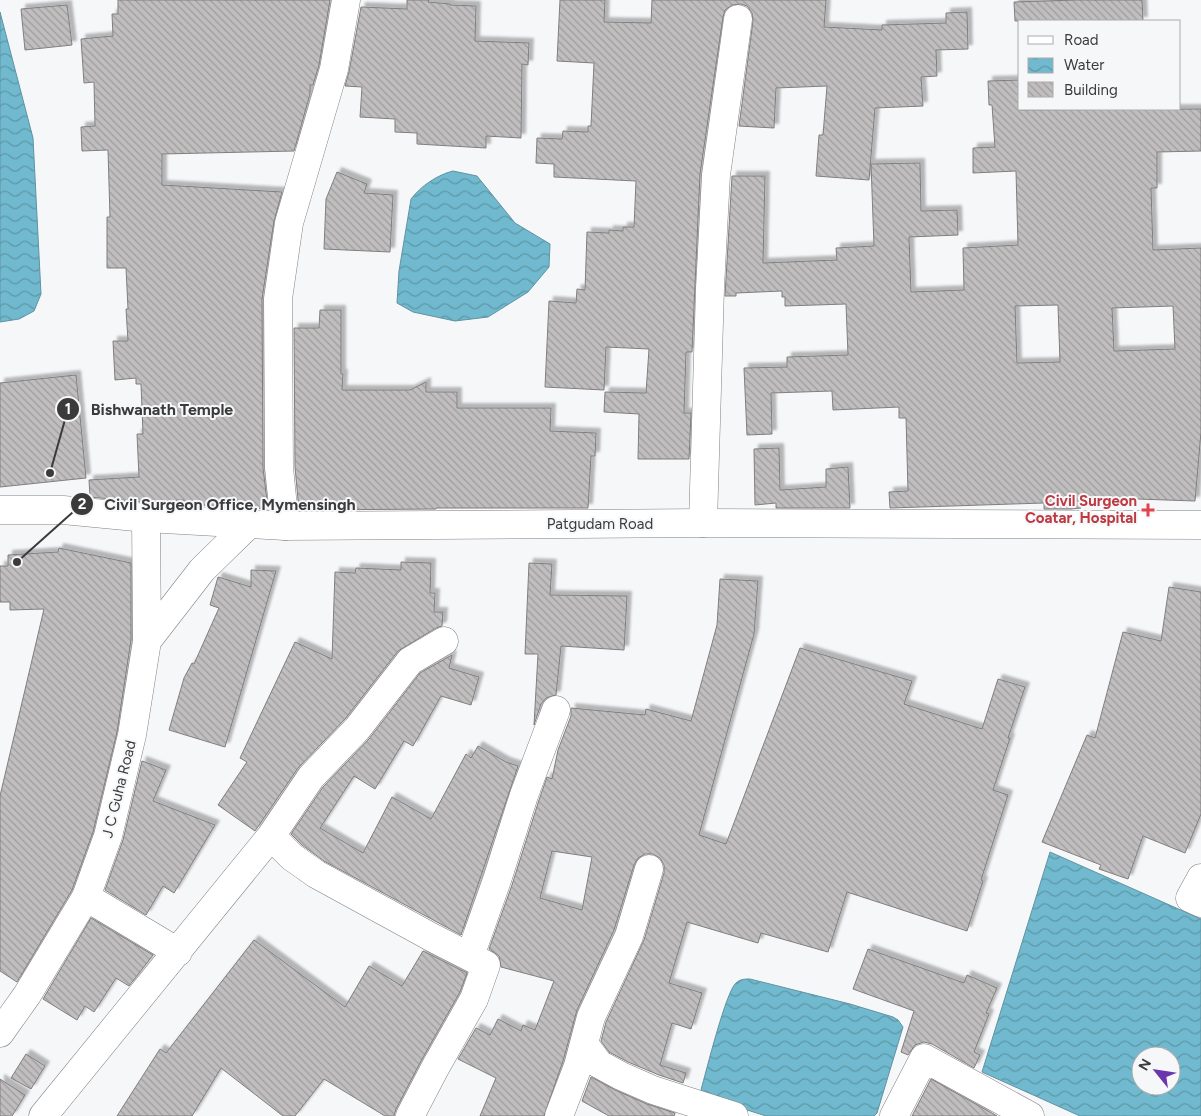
<svg xmlns="http://www.w3.org/2000/svg" width="1201" height="1116" viewBox="0 0 1201 1116" font-family="Figtree,sans-serif">
<style>
.water{fill:url(#water-waves);stroke:#6093a2;fill-rule:evenodd}
.building{fill:url(#building-back-hatch);stroke:#817e7f;fill-rule:evenodd;filter:url(#shadow)}
.lines{fill:none;stroke-linecap:round;stroke-linejoin:round}
.street-casing{stroke:#818183;stroke-width:29}
.secondary-casing{stroke:#818183;stroke-width:29}
.primary-casing{stroke:#818183;stroke-width:29}
.street{stroke:#fff;stroke-width:28}
.secondary{stroke:#fff;stroke-width:28}
.primary{stroke:#fff;stroke-width:28}
.health-dot{fill:#e0444e;stroke:#f6f7f9;stroke-width:2}
.labels{text-anchor:middle;stroke-width:4;stroke-linejoin:round;paint-order:stroke}
.health-label{font-size:15px;font-weight:bold;fill:#be3a42;stroke:#f6f7f9;text-anchor:end}
.street-label{font-size:15px;fill:#3b3b3c;stroke:#f6f7f9}
.leader{fill:none;stroke:#3b3b3c;stroke-width:2}
.callout-dot{fill:#3b3b3c;stroke:#f6f7f9;stroke-width:2}
.mark-label{font-size:15px;text-anchor:middle;font-weight:bold;fill:#fff}
.callout-label{font-size:16px;text-anchor:middle;font-weight:bold;fill:#3b3b3c;stroke:#f6f7f9;stroke-width:4;stroke-linejoin:round;paint-order:stroke}
</style>
<defs>
<pattern id="water-waves" width="16" height="10" patternUnits="userSpaceOnUse" patternTransform="scale(1.25)"><rect width="16" height="10" fill="#70b9ce"/><path d="M0 5q4-4 8 0t8 0" fill="none" stroke="#5d98a8"/></pattern>
<pattern id="building-back-hatch" width="6" height="6" patternUnits="userSpaceOnUse" patternTransform="scale(1.25)"><rect width="6" height="6" fill="#c1bebf"/><path d="M-1 5l2 2M0 0l6 6M5-1l2 2" fill="none" stroke="#9e9c9c"/></pattern>
<filter id="shadow"><feDropShadow dx="4.5" dy="-4.5" stdDeviation="1" flood-color="#0004"/></filter>
</defs>
<rect width="100%" height="100%" fill="#f6f7f9"/>
<path class="water" d="M 0,12 L 33,138 L 41,294 L 34,311 L 19,319 L 0,322 Z
M 453,171 L 477,176 L 515,223 L 550,244 L 549,267 L 528,292 L 488,317 L 455,321 L 413,312 L 397,303 L 399,271 L 411,199 C 421,186 437,175 453,171 Z
M 1050,852 L 1201,919 L 1201,1116 L 1080,1116 L 982,1072 ZM 1141,1056 L 1171,1056 L 1171,1086 L 1141,1086 Z
M 750,979 L 850,1004 L 893,1017 L 898,1020 L 903,1027 L 877,1113 L 874,1116 L 766,1116 L 716,1100 L 709,1097 L 701,1090 C 706,1072 726,991 736,983 C 740,979 745,979 750,979 Z"/>
<path class="building" d="M 118,0 L 330,0 L 319,65 L 313,85 L 310,85 L 310,94 L 294,151 L 162,154 L 162,185 L 282,192 L 274,221 L 262,299 L 263,468 L 268,509 L 183,504 L 184,500 L 142,502 L 90,497 L 89,480 L 139,477 L 137,434 L 143,434 L 141,384 L 136,384 L 136,378 L 115,380 L 113,341 L 128,341 L 126,309 L 128,309 L 126,268 L 107,268 L 107,217 L 110,217 L 108,150 L 82,151 L 81,127 L 95,126 L 94,82 L 84,83 L 81,39 L 113,36 L 112,14 L 118,14 Z
M 407,0 L 429,0 L 428,2 L 450,4 L 450,5 L 476,6 L 475,41 L 529,43 L 528,65 L 522,64 L 521,138 L 486,136 L 486,148 L 417,144 L 417,133 L 395,132 L 395,119 L 360,117 L 362,87 L 345,86 L 349,72 L 361,7 L 407,9 Z
M 560,0 L 605,0 L 604,22 L 651,23 L 652,0 L 826,0 L 824,27 L 882,30 L 882,25 L 946,23 L 946,13 L 967,12 L 968,49 L 936,50 L 937,76 L 921,77 L 923,106 L 875,108 L 869,180 L 816,176 L 819,135 L 823,135 L 827,86 L 776,88 L 774,128 L 739,126 L 753,21 L 752,13 L 747,6 L 741,4 L 732,5 L 725,10 L 723,17 L 700,174 L 692,352 L 686,352 L 684,413 L 691,413 L 689,459 L 638,459 L 639,414 L 604,412 L 605,392 L 646,393 L 649,349 L 606,347 L 604,390 L 545,387 L 549,301 L 576,303 L 577,289 L 585,290 L 587,232 L 609,233 L 609,230 L 623,231 L 623,227 L 634,227 L 636,181 L 554,177 L 554,164 L 536,163 L 537,138 L 562,139 L 563,131 L 588,132 L 588,126 L 591,126 L 594,63 L 557,61 Z
M 1076,0 L 1142,0 L 1143,21 L 1015,21 L 1014,2 Z
M 67,5 L 72,45 L 25,50 L 21,9 Z
M 1020,80 L 1020,110 L 1201,109 L 1201,151 L 1157,152 L 1157,188 L 1151,188 L 1153,250 L 1201,248 L 1201,432 L 1195,501 L 1080,497 L 1081,508 L 1071,509 L 1044,509 L 1044,503 L 890,508 L 889,492 L 908,491 L 906,418 L 899,418 L 899,407 L 833,410 L 832,391 L 771,393 L 772,434 L 747,435 L 744,368 L 787,367 L 787,357 L 848,355 L 846,304 L 785,306 L 785,297 L 782,297 L 782,291 L 736,293 L 736,296 L 725,296 L 732,176 L 765,176 L 763,263 L 837,260 L 836,248 L 874,246 L 871,164 L 920,163 L 921,211 L 957,210 L 958,235 L 909,237 L 911,292 L 964,290 L 963,248 L 1018,245 L 1016,171 L 973,173 L 973,148 L 995,147 L 992,105 L 989,105 L 988,81 ZM 1058,305 L 1060,362 L 1017,363 L 1015,306 ZM 1173,306 L 1175,349 L 1114,351 L 1112,308 Z
M 337,172 L 367,184 L 364,193 L 393,195 L 390,252 L 324,249 L 326,199 Z
M 320,310 L 341,310 L 341,374 L 343,374 L 342,390 L 410,390 L 426,382 L 426,392 L 457,392 L 457,408 L 551,408 L 550,431 L 596,433 L 595,456 L 591,456 L 588,508 L 436,508 L 436,509 L 299,510 L 295,467 L 294,328 L 319,328 Z
M 76,375 L 86,478 L 0,487 L 0,383 Z
M 779,448 L 780,490 L 826,487 L 826,469 L 848,467 L 850,508 L 776,508 L 776,503 L 755,505 L 754,449 Z
M 59,548 L 131,563 L 131,640 L 117,732 L 93,832 L 72,890 L 17,982 L 0,971 L 0,796 L 44,609 L 10,610 L 10,602 L 0,602 L 0,566 L 8,566 L 8,555 L 58,552 Z
M 401,562 L 431,563 L 430,593 L 435,593 L 434,612 L 443,612 L 442,626 L 436,628 L 398,651 L 345,719 L 298,768 L 255,831 L 218,805 L 247,762 L 240,758 L 295,642 L 332,659 L 335,572 L 355,573 L 356,568 L 401,570 Z
M 529,563 L 552,564 L 550,595 L 627,596 L 624,650 L 561,646 L 556,695 L 546,698 L 541,704 L 534,725 L 538,654 L 525,654 Z
M 251,570 L 276,571 L 225,747 L 169,730 L 184,678 L 192,663 L 194,664 L 219,608 L 210,605 L 218,577 L 251,587 Z
M 720,579 L 758,581 L 754,634 L 699,835 L 726,844 L 800,648 L 912,681 L 904,704 L 982,729 L 998,679 L 1025,687 L 1008,738 L 1010,738 L 993,790 L 1008,795 L 981,880 L 983,881 L 967,931 L 847,892 L 828,952 L 761,933 L 758,943 L 687,922 L 669,983 L 702,993 L 691,1029 L 672,1023 L 660,1065 L 686,1073 L 683,1083 L 659,1075 L 628,1062 L 609,1052 L 601,1041 L 606,1022 L 644,940 L 664,873 L 664,865 L 660,858 L 653,854 L 645,854 L 638,858 L 634,865 L 614,930 L 577,1010 L 563,1061 L 544,1116 L 480,1116 L 496,1078 L 458,1059 L 476,1028 L 490,1035 L 498,1019 L 521,1031 L 523,1025 L 535,1030 L 554,981 L 501,967 L 499,956 L 489,949 L 512,885 L 539,800 L 547,777 L 552,779 L 558,750 L 571,716 L 571,708 L 645,715 L 646,709 L 691,721 L 717,625 ZM 552,851 L 592,857 L 582,910 L 540,898 Z
M 1169,587 L 1201,592 L 1201,814 L 1185,853 L 1143,836 L 1128,879 L 1099,869 L 1101,865 L 1042,842 L 1087,735 L 1095,738 L 1123,632 L 1161,641 Z
M 452,655 L 449,668 L 479,677 L 471,705 L 441,696 L 413,746 L 404,741 L 375,789 L 354,776 L 320,828 L 363,853 L 392,797 L 431,819 L 466,754 L 471,758 L 478,746 L 506,762 L 518,766 L 461,935 L 324,861 L 302,845 L 291,834 L 323,787 L 369,739 L 420,673 Z
M 142,761 L 166,770 L 153,801 L 215,825 L 174,893 L 163,886 L 146,915 L 105,890 L 123,840 Z
M 91,918 L 153,955 L 129,986 L 116,978 L 94,1012 L 85,1006 L 77,1020 L 43,999 Z
M 254,940 L 345,1007 L 369,966 L 402,986 L 423,951 L 467,973 L 460,992 L 421,1061 L 396,1109 L 394,1116 L 385,1116 L 324,1079 L 295,1116 L 283,1116 L 221,1068 L 192,1116 L 117,1116 L 160,1049 L 166,1053 Z
M 868,949 L 964,983 L 967,975 L 997,988 L 986,1013 L 989,1014 L 974,1052 L 980,1055 L 974,1068 L 932,1044 L 924,1042 L 915,1045 L 908,1055 L 901,1052 L 914,1011 L 853,989 Z
M 26,1054 L 45,1066 L 31,1089 L 11,1078 Z
M 591,1077 L 615,1090 L 647,1104 L 675,1113 L 674,1116 L 609,1116 L 582,1101 Z
M 0,1079 L 25,1095 L 12,1116 L 0,1116 Z
M 931,1079 L 997,1116 L 912,1116 Z"/>
<g class="lines">
<g class="street-casing">
<path id="street" d="M 703,523 L 710,288 L 716,175 L 738,19
M 285,526 L 279,468 L 278,299 L 289,223 L 334,69 L 346,0
M 1201,878 L 1190,898 L 1201,903
M 86,897 L 178,952
M 470,956 L 497,880 L 524,795 L 556,710
M 584,1044 L 599,1064 L 621,1076 L 653,1090 L 734,1116
M 43,1116 L 271,836
M 410,1116 L 435,1068 L 474,999 L 486,965 L 433,938 L 316,874 L 292,857 L 271,836 L 311,777 L 357,729 L 410,661 L 444,641
M 559,1116 L 578,1066 L 591,1017 L 629,936 L 649,869
M 894,1116 L 924,1058 L 1030,1116"/>
</g>
<g class="secondary-casing">
<path id="secondary" d="M 147,641 L 202,570 L 250,523
M 0,1033 L 27,995 L 86,897 L 108,836 L 132,735 L 147,641 L 146,518"/>
</g>
<g class="primary-casing">
<path id="primary" d="M 0,510 L 63,510 L 146,518 L 285,526 L 703,523 L 1201,525"/>
</g>
<use href="#street" class="street"/>
<use href="#secondary" class="secondary"/>
<use href="#primary" class="primary"/>
</g>
<path class="health-dot" d="M1145.5 502.5h5v5h5v5h-5v5h-5v-5h-5v-5h5z"/>
<g class="labels">
<g class="health-label">
<text x="1137" y="506">Civil Surgeon<tspan x="1137" dy="17">Coatar, Hospital</tspan></text>
</g>
<g class="street-label">
<text x="600" y="529">Patgudam Road</text>
<text transform="translate(119 789) rotate(-76)" y="5">J C Guha Road</text>
</g>
</g>
<path class="leader" d="M50 473L68 409M17 562L82 504"/>
<g class="callout-dot">
<circle cx="50" cy="473" r="5"/>
<circle cx="17" cy="562" r="5"/>
<circle cx="68" cy="409" r="12"/>
<circle cx="82" cy="504" r="12"/>
</g>
<g class="mark-label">
<text x="68" y="414">1</text>
<text x="82" y="509">2</text>
</g>
<g class="callout-label">
<text x="162" y="415">Bishwanath Temple</text>
<text x="230" y="510">Civil Surgeon Office, Mymensingh</text>
</g>
<rect x="1018" y="20" width="162" height="90" fill="#f6f7f9" stroke="#abacad"/>
<rect x="1028" y="36" width="25" height="8" fill="#ffffff" stroke="#abacad"/>
<text x="1064" y="45" font-size="15" fill="#3b3b3c">Road</text>
<rect x="1028" y="58" width="25" height="15" fill="url(#water-waves)" stroke="#abacad"/>
<text x="1064" y="70" font-size="15" fill="#3b3b3c">Water</text>
<rect x="1028" y="82" width="25" height="15" fill="url(#building-back-hatch)" stroke="#abacad"/>
<text x="1064" y="95" font-size="15" fill="#3b3b3c">Building</text>
<g transform="translate(1156 1071) rotate(300)"><circle r="24" fill="#f6f7f9" stroke="#abacad"/>
<path d="M0-4L9 19L0 12L-9 19Z" fill="#6c36ad"/>
<text y="-8" font-size="14" font-weight="bold" text-anchor="middle" fill="#3b3b3c">N</text>
</g>
</svg>
